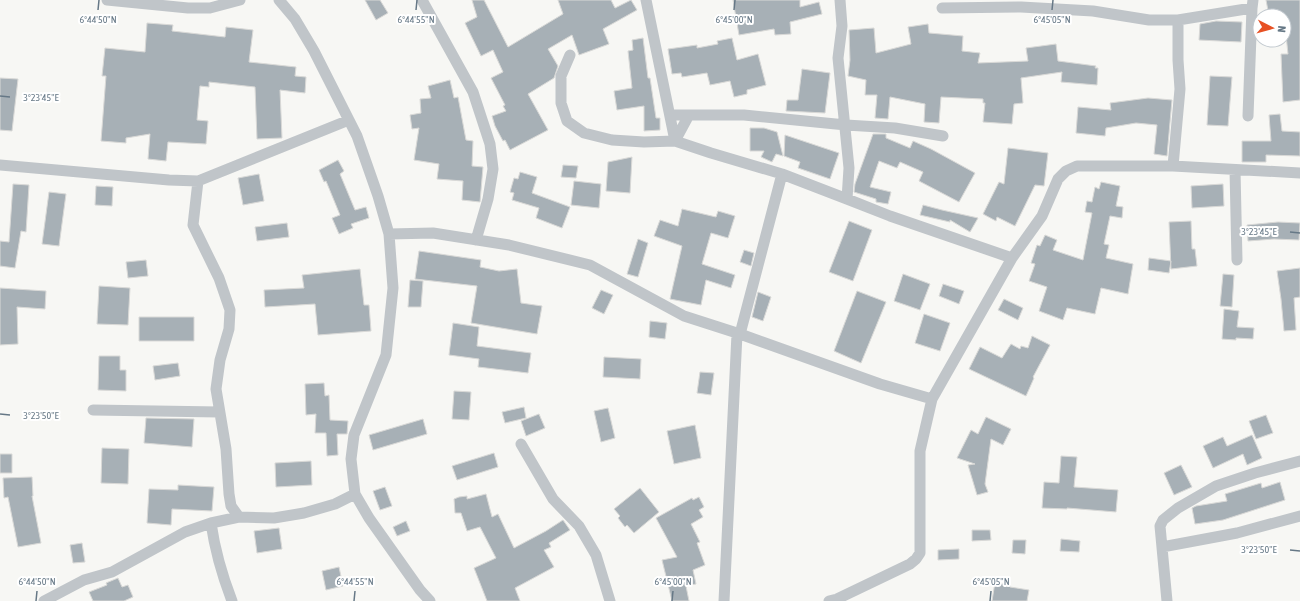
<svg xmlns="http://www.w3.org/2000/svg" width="1300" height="601" viewBox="0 0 1300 601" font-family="'Asap Condensed',sans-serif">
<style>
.building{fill:#a7b0b6;stroke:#d9d9d7}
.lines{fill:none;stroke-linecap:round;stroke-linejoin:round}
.street{stroke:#c0c5c9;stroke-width:11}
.ticks{fill:none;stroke:#667886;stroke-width:1.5}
.ticks-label{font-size:10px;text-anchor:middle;fill:#667886;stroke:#fff;stroke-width:4;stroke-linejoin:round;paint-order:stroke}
</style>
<rect width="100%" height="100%" fill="#f7f7f4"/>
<path class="building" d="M 365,0 L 380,0 L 388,13 L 376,20 Z
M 472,0 L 484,0 L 508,47 L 563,14 L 558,0 L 611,0 L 615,8 L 631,0 L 637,10 L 603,29 L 609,44 L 579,55 L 572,35 L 548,49 L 558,66 L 554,78 L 528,94 L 548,130 L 510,150 L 505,140 L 503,141 L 495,126 L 492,116 L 506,111 L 503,106 L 505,105 L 491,78 L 503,72 L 493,50 L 481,56 L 465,23 L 477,17 Z
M 733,0 L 800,0 L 800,7 L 819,2 L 822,14 L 790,22 L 791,34 L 775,35 L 774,29 L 739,35 Z
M 1266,0 L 1300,0 L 1300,100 L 1283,102 L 1281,54 L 1288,54 L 1284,16 L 1269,16 Z
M 1216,21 L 1242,22 L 1241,42 L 1199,40 L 1200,24 Z
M 147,23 L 173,25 L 172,31 L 225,37 L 226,27 L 253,30 L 249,62 L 296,67 L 295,76 L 306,77 L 305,93 L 280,90 L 282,138 L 257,139 L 255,87 L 209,82 L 209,87 L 200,86 L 197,120 L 208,121 L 206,144 L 168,142 L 166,161 L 148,159 L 150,134 L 126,138 L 126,143 L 101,141 L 106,76 L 102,76 L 105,48 L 145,52 Z
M 928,24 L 929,33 L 963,36 L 962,51 L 980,53 L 978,63 L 1028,61 L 1026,48 L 1056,44 L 1058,61 L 1096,66 L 1095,68 L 1098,68 L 1097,85 L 1061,82 L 1062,72 L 1021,78 L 1023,103 L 1014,104 L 1012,124 L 983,122 L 985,103 L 983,103 L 983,99 L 941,97 L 939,123 L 924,122 L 925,104 L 890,97 L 888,119 L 875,118 L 877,95 L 865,95 L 866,80 L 848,76 L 850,60 L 849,30 L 874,28 L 876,53 L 911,44 L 908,27 Z
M 643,38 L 648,78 L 650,78 L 656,118 L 660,118 L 660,130 L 644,131 L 644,106 L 617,110 L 614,91 L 632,88 L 628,51 L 633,50 L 632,40 Z
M 732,38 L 737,60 L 758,54 L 766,85 L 747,90 L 747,94 L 734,97 L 730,81 L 710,85 L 707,73 L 682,77 L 681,73 L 672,74 L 668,49 L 697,45 L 697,48 L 718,44 L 717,41 Z
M 802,69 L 830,73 L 825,113 L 786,111 L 787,100 L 798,100 Z
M 1210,76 L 1232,77 L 1228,126 L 1207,125 Z
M 0,78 L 18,79 L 12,131 L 0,130 Z
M 450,80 L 454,98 L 458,97 L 466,140 L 473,141 L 472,166 L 483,167 L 480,202 L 462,200 L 463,181 L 437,179 L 439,164 L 414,160 L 419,128 L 412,129 L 410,115 L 421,113 L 420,99 L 431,98 L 428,86 Z
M 1148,98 L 1172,100 L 1167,156 L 1154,154 L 1157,125 L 1136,123 L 1106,128 L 1105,136 L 1076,133 L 1078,107 L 1111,110 L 1110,103 Z
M 1280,114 L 1282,131 L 1300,132 L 1300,156 L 1266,155 L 1266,162 L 1242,162 L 1242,141 L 1271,141 L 1269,115 Z
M 750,128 L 764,128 L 777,132 L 783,156 L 776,154 L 772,162 L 761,157 L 764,151 L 750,151 Z
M 873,134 L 886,134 L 886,138 L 910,148 L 913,141 L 931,149 L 975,173 L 959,202 L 919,181 L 923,172 L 900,162 L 897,168 L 879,161 L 870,187 L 891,192 L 888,204 L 876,202 L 876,199 L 854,192 L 855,184 Z
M 785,135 L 839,153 L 830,179 L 798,168 L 800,162 L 784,156 Z
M 1008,148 L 1048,153 L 1044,186 L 1035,185 L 1015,226 L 997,217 L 996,221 L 983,214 L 999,182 L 1004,184 Z
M 632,157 L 630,193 L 606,191 L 608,162 Z
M 338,160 L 344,171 L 340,174 L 355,210 L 366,207 L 369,218 L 351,224 L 353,228 L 339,234 L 332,218 L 340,215 L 326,181 L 324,182 L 319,170 Z
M 563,165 L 578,166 L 576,178 L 561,177 Z
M 520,172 L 537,177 L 532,193 L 570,207 L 562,228 L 536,218 L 539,208 L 512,200 L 514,193 L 510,192 L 514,178 L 518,179 Z
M 259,174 L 264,201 L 243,205 L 238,178 Z
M 574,181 L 601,184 L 599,208 L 571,205 Z
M 1101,182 L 1120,186 L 1116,206 L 1123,207 L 1122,218 L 1110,216 L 1104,244 L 1109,245 L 1106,258 L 1133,264 L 1128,294 L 1101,288 L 1095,314 L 1067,308 L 1063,320 L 1039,311 L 1047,287 L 1029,281 L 1035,264 L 1031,263 L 1037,245 L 1040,246 L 1045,235 L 1057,240 L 1053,250 L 1083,260 L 1092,213 L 1085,212 L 1087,201 L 1092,202 L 1095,187 L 1099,189 Z
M 13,184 L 29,185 L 26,232 L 21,231 L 15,268 L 0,266 L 0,241 L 9,242 Z
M 1223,184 L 1224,206 L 1192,208 L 1191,186 Z
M 96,186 L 113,187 L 112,206 L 95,205 Z
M 49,192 L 66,194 L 59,246 L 42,244 Z
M 923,205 L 942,210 L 978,218 L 970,232 L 950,220 L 950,222 L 920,215 Z
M 682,209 L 716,217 L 718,211 L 735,216 L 728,238 L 711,233 L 702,264 L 735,275 L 731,288 L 706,280 L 701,305 L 670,299 L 682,246 L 654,236 L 660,220 L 678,226 Z
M 849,221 L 872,230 L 853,281 L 829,272 Z
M 1191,221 L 1192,249 L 1195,249 L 1197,266 L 1171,269 L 1169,222 Z
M 1278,222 L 1300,223 L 1299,240 L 1274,239 L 1248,241 L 1247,225 Z
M 287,223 L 289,237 L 257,241 L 255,227 Z
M 638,239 L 648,243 L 638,277 L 627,274 Z
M 744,250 L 754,253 L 751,266 L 740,262 Z
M 419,251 L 481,260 L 480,267 L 499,271 L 517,269 L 521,303 L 542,306 L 537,334 L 471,323 L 477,286 L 415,279 Z
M 1149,258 L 1171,261 L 1169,273 L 1148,270 Z
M 146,260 L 148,276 L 128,278 L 126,262 Z
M 1300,268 L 1300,297 L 1294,298 L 1296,330 L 1284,331 L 1281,299 L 1277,271 Z
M 360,269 L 364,305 L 369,305 L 371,331 L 318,335 L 315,304 L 265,307 L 264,290 L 304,288 L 302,275 Z
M 903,274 L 930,284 L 920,310 L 894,301 Z
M 1223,274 L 1234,275 L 1232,307 L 1220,306 Z
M 410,280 L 423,281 L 421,307 L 408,307 Z
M 943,284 L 964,291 L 959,304 L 939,296 Z
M 99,286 L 130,288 L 128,325 L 97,324 Z
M 0,288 L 46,291 L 45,309 L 17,307 L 18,344 L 0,345 Z
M 601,290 L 613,295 L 604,314 L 592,308 Z
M 857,291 L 886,302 L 861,363 L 834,351 Z
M 758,292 L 771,297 L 763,321 L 752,317 Z
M 1004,299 L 1023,308 L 1018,320 L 998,310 Z
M 1224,309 L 1239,311 L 1237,327 L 1254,328 L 1253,339 L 1236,338 L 1236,340 L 1222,339 Z
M 924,314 L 950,323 L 940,351 L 915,343 Z
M 139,317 L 194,317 L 194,341 L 139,341 Z
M 650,321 L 667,323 L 665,339 L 649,337 Z
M 453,323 L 479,327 L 477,346 L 531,353 L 528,373 L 478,367 L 479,359 L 449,355 Z
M 1032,336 L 1050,345 L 1033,377 L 1034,378 L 1026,396 L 969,369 L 980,347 L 1002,358 L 1011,344 L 1020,349 L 1021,346 L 1028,348 Z
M 99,356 L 120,356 L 120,370 L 126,370 L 126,391 L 98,390 Z
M 604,357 L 641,359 L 640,379 L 603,377 Z
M 178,363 L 180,376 L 155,380 L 153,366 Z
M 700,372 L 714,373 L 711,395 L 697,393 Z
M 324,383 L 325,396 L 329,395 L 330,420 L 348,421 L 347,434 L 337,434 L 338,455 L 327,456 L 326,433 L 315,433 L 316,414 L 306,415 L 305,384 Z
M 454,391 L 471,392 L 469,420 L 452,419 Z
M 524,407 L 526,418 L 505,423 L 502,412 Z
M 608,408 L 615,438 L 601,442 L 594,411 Z
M 539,414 L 545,428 L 526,436 L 521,421 Z
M 1266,415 L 1273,433 L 1256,439 L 1249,421 Z
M 986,417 L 1011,429 L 1003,445 L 991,439 L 985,484 L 988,492 L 977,495 L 968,465 L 975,464 L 957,458 L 971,430 L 978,434 Z
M 146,418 L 194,419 L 192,447 L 144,443 Z
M 423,419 L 427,434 L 373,450 L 369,435 Z
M 695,425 L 701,458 L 674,464 L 667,431 Z
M 1252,435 L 1262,458 L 1247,465 L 1243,454 L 1213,468 L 1203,446 L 1223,437 L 1227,446 Z
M 102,448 L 129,449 L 128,484 L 101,483 Z
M 494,453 L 498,467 L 457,480 L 452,466 Z
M 0,454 L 12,454 L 12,473 L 0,473 Z
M 1061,456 L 1077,457 L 1074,487 L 1118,490 L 1116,512 L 1067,508 L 1067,509 L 1042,508 L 1044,482 L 1059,483 Z
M 311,461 L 312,485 L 276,487 L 275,463 Z
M 1181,465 L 1192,487 L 1174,495 L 1164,473 Z
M 32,477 L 33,496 L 32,496 L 41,543 L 18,547 L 8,497 L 4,498 L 3,478 Z
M 1280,482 L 1285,500 L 1223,520 L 1195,524 L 1192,508 L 1196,506 L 1227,501 L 1225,494 L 1261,483 L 1262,488 Z
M 178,485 L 214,487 L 212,511 L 172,509 L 171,525 L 147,523 L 149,489 L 178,490 Z
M 385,487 L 392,506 L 380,510 L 373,491 Z
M 640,488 L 659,512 L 634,533 L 627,525 L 625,527 L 618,518 L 620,516 L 614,509 Z
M 486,494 L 492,517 L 498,514 L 514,548 L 546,531 L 563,520 L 570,530 L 549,543 L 551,547 L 544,550 L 554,567 L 515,588 L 520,601 L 487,601 L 474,568 L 496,558 L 480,527 L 467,531 L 461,513 L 455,513 L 454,499 L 459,497 L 467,496 L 467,499 Z
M 699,497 L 704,507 L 699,510 L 703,517 L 691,524 L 700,542 L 697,543 L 705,565 L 693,570 L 696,584 L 686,586 L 689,601 L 672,601 L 662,560 L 677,557 L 656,518 L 692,498 L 693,500 Z
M 406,521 L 410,531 L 397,536 L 393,527 Z
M 279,528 L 282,549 L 257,553 L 254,531 Z
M 972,530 L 990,530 L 991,540 L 972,541 Z
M 1061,539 L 1080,541 L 1079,552 L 1060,551 Z
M 1013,540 L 1026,540 L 1025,554 L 1012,553 Z
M 82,543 L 85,562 L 73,563 L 70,545 Z
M 959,549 L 959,559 L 938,560 L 938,550 Z
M 339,567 L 343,586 L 326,590 L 322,571 Z
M 118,578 L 122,587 L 128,585 L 133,597 L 124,601 L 93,601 L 89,592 L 107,585 L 106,583 Z
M 995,582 L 1010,585 L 1010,587 L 1029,590 L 1027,601 L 992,601 Z"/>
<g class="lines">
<path class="street" d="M 107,0 L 188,8 L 210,8 L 240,0
M 279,0 L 295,19 L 314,51 L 357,136 L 378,196 L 389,234 L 393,288 L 386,355 L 354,435 L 351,459 L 355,494 L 369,518 L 420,590 L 430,601
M 422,0 L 473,92 L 490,144 L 493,169 L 488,199 L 476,240
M 646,0 L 675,141
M 840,0 L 842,26 L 838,58 L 849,168 L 847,199
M 942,8 L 1021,7 L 1093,11 L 1149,20 L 1178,20 L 1178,60 L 1180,89 L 1173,166
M 1178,20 L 1252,8 L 1253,0
M 570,55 L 561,76 L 561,103 L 567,121 L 584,133 L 612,140 L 644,142 L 675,141 L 711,153 L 782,174 L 847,199 L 890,216 L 1012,258
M 670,115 L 744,115 L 846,125 L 895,128 L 943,136
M 1248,116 L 1252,8
M 675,141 L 689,115
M 0,165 L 169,180 L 198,181 L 193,225 L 219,278 L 230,310 L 229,329 L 220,360 L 216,389 L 226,449 L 229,494 L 231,506 L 239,517
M 1235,170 L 1237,260
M 198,181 L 349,120
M 389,234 L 433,233 L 509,245 L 590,265 L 684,316 L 740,334 L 880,384 L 932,399
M 740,334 L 782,174
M 93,410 L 219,412
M 521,444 L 553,499 L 579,526 L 596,555 L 610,601
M 211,523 C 215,551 222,575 232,601
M 1162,547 L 1237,533 L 1300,516
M 44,601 L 84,580 L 112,572 L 185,532 L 211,523 L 239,517 L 274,518 L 304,513 L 335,504 L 355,494
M 724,601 L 737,334
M 829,601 L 837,599 L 910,564 L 916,559 L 920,553 L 920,451 L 932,399 L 1012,258 L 1042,216 L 1058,179 L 1066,171 L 1077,166 L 1173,166 L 1300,173
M 1167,601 L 1160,526 L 1163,520 L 1178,508 L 1216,486 L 1255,473 L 1300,461"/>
</g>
<path class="ticks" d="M 98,10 L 99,0M 416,10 L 417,0M 734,10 L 735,0M 1052,10 L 1053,0M 0,96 L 10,97M 1290,232 L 1300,233M 0,414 L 10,415M 1290,550 L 1300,551M 36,601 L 37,591M 354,601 L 355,591M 672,601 L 673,591M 990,601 L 991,591"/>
<g class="ticks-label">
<text x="98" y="23">6°44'50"N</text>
<text x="416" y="23">6°44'55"N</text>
<text x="734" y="23">6°45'00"N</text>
<text x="1052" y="23">6°45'05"N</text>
<text x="41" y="101">3°23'45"E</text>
<text x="1259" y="235">3°23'45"E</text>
<text x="41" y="419">3°23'50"E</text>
<text x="1259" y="553">3°23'50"E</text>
<text x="37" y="585">6°44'50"N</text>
<text x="355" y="585">6°44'55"N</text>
<text x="673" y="585">6°45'00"N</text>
<text x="991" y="585">6°45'05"N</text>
</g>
<g transform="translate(1272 28) rotate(96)"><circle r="19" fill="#ffffff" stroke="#c2c9cf"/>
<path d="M0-3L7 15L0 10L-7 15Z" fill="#e75124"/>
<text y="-6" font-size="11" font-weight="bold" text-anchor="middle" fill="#667886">N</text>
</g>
</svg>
